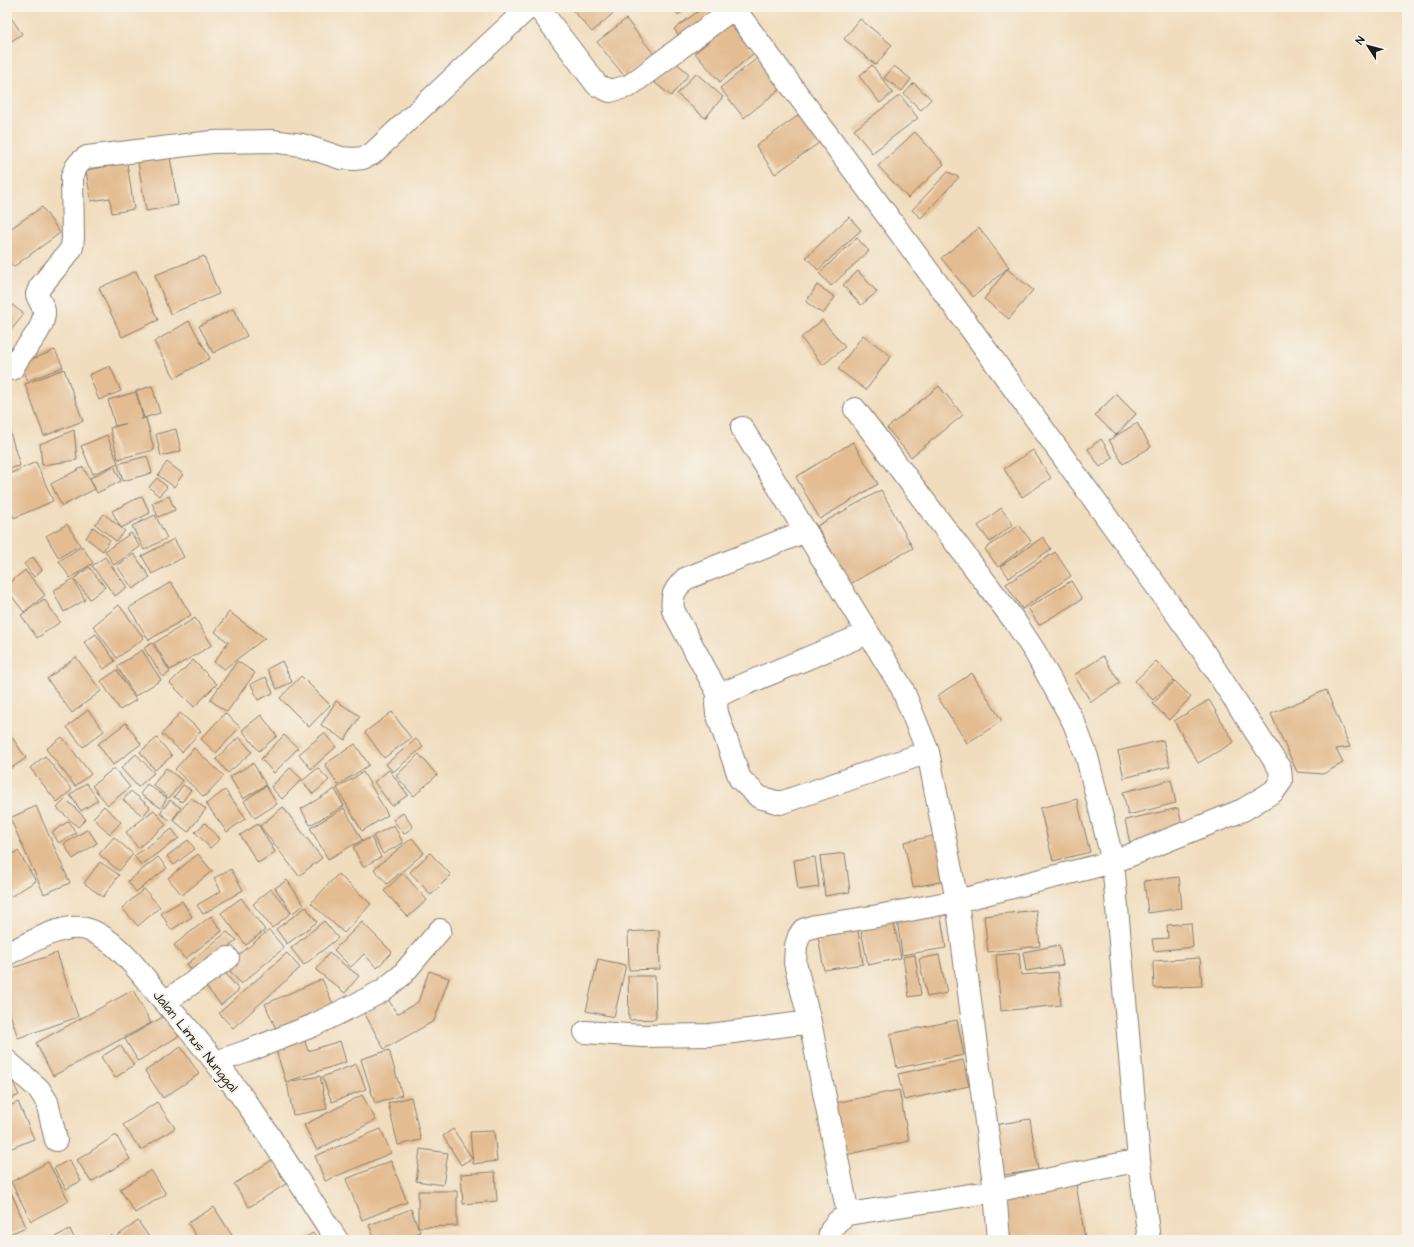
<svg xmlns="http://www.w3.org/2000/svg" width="1414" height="1247" viewBox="0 0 1414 1247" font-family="'Architects Daughter',sans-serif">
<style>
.building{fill:#e3bc91}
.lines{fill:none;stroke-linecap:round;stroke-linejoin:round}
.minor-casing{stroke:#867c6d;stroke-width:24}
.minor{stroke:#fff;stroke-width:22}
.labels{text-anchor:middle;stroke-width:4;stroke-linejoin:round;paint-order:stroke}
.street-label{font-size:14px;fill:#1c1c1c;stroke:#f7f3e8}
</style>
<rect width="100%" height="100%" fill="#f7f3e8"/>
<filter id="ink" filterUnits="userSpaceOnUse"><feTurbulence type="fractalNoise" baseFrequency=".025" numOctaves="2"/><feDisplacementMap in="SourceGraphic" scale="8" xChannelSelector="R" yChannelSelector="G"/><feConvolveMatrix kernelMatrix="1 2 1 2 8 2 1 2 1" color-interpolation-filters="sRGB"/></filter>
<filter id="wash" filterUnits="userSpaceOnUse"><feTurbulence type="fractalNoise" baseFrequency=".012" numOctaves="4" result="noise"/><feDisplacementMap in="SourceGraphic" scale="16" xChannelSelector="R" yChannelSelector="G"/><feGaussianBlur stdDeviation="0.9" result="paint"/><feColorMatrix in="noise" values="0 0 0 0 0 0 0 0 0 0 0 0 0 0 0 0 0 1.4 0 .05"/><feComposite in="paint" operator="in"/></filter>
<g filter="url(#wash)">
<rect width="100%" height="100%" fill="#f1ddbe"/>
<g id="blocks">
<path class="building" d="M 570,7 L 620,7 L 592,32 Z
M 672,7 L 688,7 L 678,15 Z
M 704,7 L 718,7 L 683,42 L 674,29 Z
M 9,15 L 22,34 L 7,44 L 7,17 Z
M 626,19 L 654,54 L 625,77 L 597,42 Z
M 860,19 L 892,45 L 876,65 L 844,39 Z
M 730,24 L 754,53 L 720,82 L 695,53 Z
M 761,55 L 785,85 L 744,118 L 720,88 Z
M 673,60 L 689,74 L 671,96 L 654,82 Z
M 872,65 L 893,93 L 880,103 L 859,76 Z
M 894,66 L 911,79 L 902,91 L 884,78 Z
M 696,73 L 723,97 L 705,118 L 677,94 Z
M 914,83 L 931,99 L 921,110 L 904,94 Z
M 900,95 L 918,118 L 872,153 L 854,130 Z
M 803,112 L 823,140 L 775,174 L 756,146 Z
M 915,132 L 944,164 L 908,198 L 878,166 Z
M 169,151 L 178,205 L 146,211 L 137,157 Z
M 127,163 L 134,209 L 112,213 L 110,198 L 91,201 L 86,170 Z
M 948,172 L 959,177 L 921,218 L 912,210 Z
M 42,207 L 60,233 L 13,267 L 7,259 L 7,231 Z
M 849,217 L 861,230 L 818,270 L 806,257 Z
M 979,228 L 1009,267 L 973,297 L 941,258 Z
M 857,238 L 869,251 L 831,286 L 819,273 Z
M 204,256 L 219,294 L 170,314 L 155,275 Z
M 1007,269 L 1033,290 L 1009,319 L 984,299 Z
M 136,271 L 158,320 L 122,337 L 99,288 Z
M 858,271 L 877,292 L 861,305 L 843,285 Z
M 817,285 L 835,297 L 823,314 L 806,302 Z
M 7,301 L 24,314 L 7,335 Z
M 233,309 L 247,336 L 213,353 L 199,326 Z
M 822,320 L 845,347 L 823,365 L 801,338 Z
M 189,321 L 210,358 L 175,378 L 154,342 Z
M 863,335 L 891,356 L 866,390 L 838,369 Z
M 55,350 L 63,367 L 28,381 L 20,364 Z
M 110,366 L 121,391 L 99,400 L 89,375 Z
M 64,369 L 83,421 L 44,436 L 25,384 Z
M 152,386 L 160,413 L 144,418 L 136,391 Z
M 939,386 L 963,415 L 911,457 L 887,428 Z
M 136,392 L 143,418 L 141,419 L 146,418 L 154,450 L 118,459 L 110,428 L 128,423 L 115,426 L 108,400 Z
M 1116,394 L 1136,414 L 1116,435 L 1095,415 Z
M 7,422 L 20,466 L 7,469 Z
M 1137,423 L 1151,447 L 1123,464 L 1109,440 Z
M 176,429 L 181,451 L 161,456 L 156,434 Z
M 74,430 L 77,460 L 42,465 L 40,444 Z
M 107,435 L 118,463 L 93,474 L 81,446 Z
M 1101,439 L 1113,458 L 1100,467 L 1088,449 Z
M 853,442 L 878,484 L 820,519 L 796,477 Z
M 1033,450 L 1051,478 L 1022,497 L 1004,469 Z
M 147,456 L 152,473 L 123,481 L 118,464 Z
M 36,462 L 53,501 L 14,518 L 7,501 L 7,475 Z
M 167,462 L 183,474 L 174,487 L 158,475 Z
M 114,466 L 121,481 L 97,493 L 90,478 Z
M 83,467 L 95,489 L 62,506 L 51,484 Z
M 157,478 L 167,487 L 159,496 L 149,487 Z
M 881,490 L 913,548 L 850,584 L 817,526 Z
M 142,496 L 150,513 L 121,528 L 112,511 Z
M 169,496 L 175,510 L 158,517 L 152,503 Z
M 1001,508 L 1013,525 L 990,542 L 978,526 Z
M 104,514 L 125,531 L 116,541 L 95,524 Z
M 155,515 L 167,538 L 144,550 L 132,526 Z
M 67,524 L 80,545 L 59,558 L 46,536 Z
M 1019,525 L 1031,541 L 998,567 L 985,549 Z
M 93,527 L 110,540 L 103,551 L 86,538 Z
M 131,533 L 140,547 L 114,565 L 105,551 Z
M 1043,537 L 1051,549 L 1009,578 L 1001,566 Z
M 174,539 L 184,557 L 152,574 L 142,556 Z
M 82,546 L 93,563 L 70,578 L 59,561 Z
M 1055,552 L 1071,576 L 1022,609 L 1006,584 Z
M 134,554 L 150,577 L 133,589 L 117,566 Z
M 33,557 L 42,570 L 34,577 L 24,564 Z
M 105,557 L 127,587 L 115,596 L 92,566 Z
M 89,567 L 105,587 L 90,599 L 74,579 Z
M 25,570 L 45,595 L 24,612 L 7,590 L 7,585 Z
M 73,579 L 85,600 L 64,612 L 53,591 Z
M 1071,581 L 1082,599 L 1039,625 L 1028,608 Z
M 171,582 L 191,615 L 149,640 L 129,608 Z
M 44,599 L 60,622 L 37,638 L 21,615 Z
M 119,605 L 144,638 L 117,658 L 93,626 Z
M 7,606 L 12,611 L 7,616 Z
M 229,612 L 265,638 L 224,669 L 214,662 L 228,642 L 215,632 Z
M 195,618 L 212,645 L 170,670 L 154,643 Z
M 96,634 L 115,661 L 104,669 L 84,642 Z
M 152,643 L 170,672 L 163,677 L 144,648 Z
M 142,650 L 161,680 L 135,696 L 117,666 Z
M 1103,656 L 1120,683 L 1091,702 L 1074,675 Z
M 76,657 L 101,691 L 72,713 L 47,679 Z
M 193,660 L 217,684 L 194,707 L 170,683 Z
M 237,661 L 255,673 L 227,712 L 210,700 Z
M 282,661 L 292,682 L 277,689 L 267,669 Z
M 1156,661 L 1174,680 L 1153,700 L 1135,681 Z
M 117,670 L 136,700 L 120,710 L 101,681 Z
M 972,673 L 1002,721 L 967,743 L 937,696 Z
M 301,676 L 330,705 L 309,727 L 280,698 Z
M 266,677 L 273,693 L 258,700 L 251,684 Z
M 1175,681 L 1191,697 L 1169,720 L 1153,704 Z
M 1326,690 L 1350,747 L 1336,749 L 1343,763 L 1323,774 L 1297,772 L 1271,714 Z
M 1209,700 L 1234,742 L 1198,763 L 1174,721 Z
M 336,701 L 360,716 L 345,740 L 321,725 Z
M 88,710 L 104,731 L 83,747 L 67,727 Z
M 392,712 L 411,738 L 384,758 L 365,732 Z
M 180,713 L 201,731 L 182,752 L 162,734 Z
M 225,713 L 240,727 L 216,753 L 201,739 Z
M 261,715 L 277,736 L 259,751 L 242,730 Z
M 126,723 L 141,744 L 113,765 L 98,744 Z
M 7,730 L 26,758 L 7,771 Z
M 324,733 L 336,747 L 311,769 L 299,754 Z
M 284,735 L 298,748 L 274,773 L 261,759 Z
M 62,737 L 91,774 L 75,786 L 46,749 Z
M 239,737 L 252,752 L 228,773 L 216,759 Z
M 157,738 L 172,756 L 155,770 L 140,752 Z
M 416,739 L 423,747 L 393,772 L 386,764 Z
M 1163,740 L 1170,766 L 1124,778 L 1118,751 Z
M 355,744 L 369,765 L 338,785 L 325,764 Z
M 194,748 L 224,776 L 204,797 L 175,769 Z
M 136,754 L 154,773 L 138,787 L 121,768 Z
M 419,754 L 437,775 L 414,796 L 396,776 Z
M 45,756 L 72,790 L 57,802 L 30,768 Z
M 253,763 L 266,785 L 243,799 L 230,777 Z
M 114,768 L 130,787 L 108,805 L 92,786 Z
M 166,768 L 183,781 L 169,798 L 153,785 Z
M 290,768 L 302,779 L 282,799 L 271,787 Z
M 318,768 L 329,780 L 313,794 L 302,781 Z
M 389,770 L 408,795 L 392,806 L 374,782 Z
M 363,772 L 388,815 L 362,831 L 337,788 Z
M 1171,780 L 1176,803 L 1128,815 L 1123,792 Z
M 86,783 L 98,800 L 81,811 L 70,795 Z
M 147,784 L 167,798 L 161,808 L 140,794 Z
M 183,785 L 191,790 L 182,802 L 174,797 Z
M 266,786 L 277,804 L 255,818 L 244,801 Z
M 335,789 L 344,806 L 310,825 L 301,809 Z
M 225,790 L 246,818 L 227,832 L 206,804 Z
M 131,791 L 150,807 L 143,816 L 123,800 Z
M 191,798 L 206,809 L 188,832 L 173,820 Z
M 66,799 L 86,819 L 78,827 L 57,808 Z
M 1077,799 L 1090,852 L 1053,861 L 1040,808 Z
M 170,800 L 181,808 L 171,821 L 160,813 Z
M 36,806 L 70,883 L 44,894 L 10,818 Z
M 104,806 L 121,822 L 110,834 L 93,818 Z
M 283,807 L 322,858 L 299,876 L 260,826 Z
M 344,808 L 362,840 L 328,859 L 310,828 Z
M 1178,808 L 1184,832 L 1130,844 L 1125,820 Z
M 154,810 L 166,825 L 138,848 L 126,832 Z
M 403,813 L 413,827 L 404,834 L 393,820 Z
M 69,821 L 76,833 L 59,843 L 52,832 Z
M 205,823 L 220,839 L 210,848 L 195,832 Z
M 258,824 L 275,852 L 258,863 L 240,835 Z
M 394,825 L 403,843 L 383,854 L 373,836 Z
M 88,829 L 97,843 L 73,859 L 64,844 Z
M 172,829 L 179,838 L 141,865 L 134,856 Z
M 938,835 L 946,881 L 913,887 L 904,842 Z
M 7,836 L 12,846 L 7,849 Z
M 114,837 L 133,854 L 119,871 L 99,854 Z
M 371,837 L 381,857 L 363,867 L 353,847 Z
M 412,838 L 424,853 L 387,884 L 374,869 Z
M 188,840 L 195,849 L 174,865 L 167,856 Z
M 18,851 L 36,881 L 10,897 L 7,891 L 7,857 Z
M 430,853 L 451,875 L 431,895 L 410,872 Z
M 845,853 L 850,892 L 825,896 L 820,856 Z
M 198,854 L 212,871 L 182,895 L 168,878 Z
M 158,857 L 167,868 L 136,892 L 128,881 Z
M 815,857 L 819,887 L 798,890 L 794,860 Z
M 100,862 L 119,875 L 103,897 L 84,883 Z
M 231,869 L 243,890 L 203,914 L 197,905 L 221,891 L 214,878 Z
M 403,873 L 427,900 L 408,917 L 384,891 Z
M 338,874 L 371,904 L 344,933 L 311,903 Z
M 1179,877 L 1182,908 L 1148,913 L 1144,881 Z
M 287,880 L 304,905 L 292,913 L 275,888 Z
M 144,889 L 160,907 L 138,926 L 122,908 Z
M 271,889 L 291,913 L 272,928 L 253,904 Z
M 241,898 L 265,930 L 246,945 L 221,913 Z
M 182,901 L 192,917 L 171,930 L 161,913 Z
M 306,907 L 317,922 L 287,944 L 276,929 Z
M 1036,910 L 1040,946 L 988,952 L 984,916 Z
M 940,911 L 946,948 L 902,955 L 897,918 Z
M 211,916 L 222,931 L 185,959 L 174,945 Z
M 893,918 L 901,958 L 868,965 L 860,925 Z
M 324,921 L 338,938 L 304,965 L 291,948 Z
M 362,922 L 392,952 L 377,968 L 364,954 L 351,967 L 334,950 Z
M 1191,923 L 1193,947 L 1154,951 L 1152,939 L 1168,938 L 1167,925 Z
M 857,924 L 863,964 L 824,970 L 817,931 Z
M 269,930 L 284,948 L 241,984 L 226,966 Z
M 659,930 L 660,969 L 629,970 L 628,932 Z
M 227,932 L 237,940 L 195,974 L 187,964 Z
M 1059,945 L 1063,965 L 1026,971 L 1023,952 Z
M 57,953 L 78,1017 L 18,1038 L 7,1005 L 7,970 Z
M 287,953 L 300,968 L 233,1028 L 219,1013 Z
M 329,953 L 359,976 L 345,993 L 316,970 Z
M 1019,953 L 1021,975 L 1058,972 L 1061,1005 L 1001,1011 L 996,955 Z
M 915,955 L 921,995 L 909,997 L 903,957 Z
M 939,955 L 947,993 L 927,997 L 919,959 Z
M 1200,958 L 1202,986 L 1154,988 L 1153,961 Z
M 598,959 L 626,965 L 614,1017 L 586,1011 Z
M 222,969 L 239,990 L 221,1005 L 204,984 Z
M 429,971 L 449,978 L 434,1021 L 384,1049 L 361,1007 L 385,994 L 397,1014 L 418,1002 Z
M 628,976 L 655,976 L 656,1019 L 629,1020 Z
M 322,979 L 333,1004 L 276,1029 L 265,1004 Z
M 133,990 L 151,1023 L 53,1076 L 36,1043 Z
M 166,1015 L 179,1036 L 138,1061 L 125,1039 Z
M 957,1020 L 964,1055 L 897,1068 L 890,1034 Z
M 303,1035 L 308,1051 L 340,1041 L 346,1062 L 286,1082 L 274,1044 Z
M 120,1045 L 134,1065 L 115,1078 L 101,1057 Z
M 181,1047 L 199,1074 L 163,1098 L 145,1071 Z
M 389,1050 L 402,1095 L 375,1104 L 361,1059 Z
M 963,1060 L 969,1086 L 904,1100 L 898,1074 Z
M 356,1064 L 366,1089 L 332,1102 L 322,1077 Z
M 7,1069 L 19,1095 L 7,1101 Z
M 320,1076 L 327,1109 L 293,1115 L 287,1082 Z
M 899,1090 L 909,1141 L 841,1156 L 830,1104 Z
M 362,1095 L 376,1120 L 317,1150 L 304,1125 Z
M 411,1097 L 421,1140 L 398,1145 L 388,1103 Z
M 18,1102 L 34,1139 L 7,1150 L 7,1107 Z
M 157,1102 L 175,1128 L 141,1150 L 123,1125 Z
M 1030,1119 L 1038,1170 L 1003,1175 L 995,1125 Z
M 381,1129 L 391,1153 L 325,1181 L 315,1156 Z
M 453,1129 L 472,1158 L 461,1165 L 443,1136 Z
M 494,1131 L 497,1161 L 473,1164 L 470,1132 Z
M 116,1135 L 130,1159 L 91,1182 L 77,1160 Z
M 420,1149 L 448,1153 L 443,1185 L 416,1181 Z
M 69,1160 L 81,1181 L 66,1189 L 54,1168 Z
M 272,1160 L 286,1184 L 249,1207 L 234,1184 Z
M 391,1161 L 407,1202 L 362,1220 L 346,1179 Z
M 48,1162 L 69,1201 L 31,1221 L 11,1182 Z
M 151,1170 L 166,1194 L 135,1213 L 120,1189 Z
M 495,1172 L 497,1201 L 463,1204 L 461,1174 Z
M 1076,1184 L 1085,1238 L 1074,1240 L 1011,1240 L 1004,1196 Z
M 7,1185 L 8,1185 L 26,1227 L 7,1235 Z
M 418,1191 L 457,1191 L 457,1226 L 418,1227 Z
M 214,1207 L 235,1240 L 198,1240 L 188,1223 Z
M 411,1209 L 420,1232 L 399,1240 L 375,1240 L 369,1225 Z
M 138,1221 L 151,1240 L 118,1240 L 116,1237 Z
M 70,1229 L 75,1240 L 49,1240 Z
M 313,1233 L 317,1240 L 301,1240 Z
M 111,1235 L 114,1240 L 103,1240 Z
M 432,1236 L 434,1240 L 424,1240 Z
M 1141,1237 L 1141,1240 L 1127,1240 L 1127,1239 Z"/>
</g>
</g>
<g filter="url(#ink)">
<use href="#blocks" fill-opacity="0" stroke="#867c6d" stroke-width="1"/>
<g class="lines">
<g class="minor-casing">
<path id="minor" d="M 538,7 L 597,85 L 610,91 L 629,86 L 735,7
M 733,7 L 971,329 L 1201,648 L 1280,769 L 1281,781 L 1274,791 L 1243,810 L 1113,862 L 957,901 L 878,916 L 815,926 L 803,930 L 799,936 L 796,946 L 795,963 L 810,1022 L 848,1214
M 12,369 C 15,364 18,358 22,353 C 31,342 45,326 44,311 C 43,304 38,300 37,294 L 40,287 L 69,252 L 72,247 L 73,238 L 72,177 C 75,168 78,162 87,157 L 212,142 L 272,141 L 302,145 L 341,158 L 354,159 L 363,158 L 372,154 L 529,7
M 855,409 L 1016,623 L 1035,652 L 1074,723 L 1087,757 L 1113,862 L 1139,1160 L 1149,1240
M 742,428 L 902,688 L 928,752 L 957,901 L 995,1191 L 999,1240
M 868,633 L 719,695 L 716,704 L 717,713 L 740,779 L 759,797 L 780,803 L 928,752
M 719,695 L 673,610 C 671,595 675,589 685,579 L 806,531
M 7,954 C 28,944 63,922 86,929 C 114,937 139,971 157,993 C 188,1028 218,1063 245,1101 C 278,1146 306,1194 337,1240
M 165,1002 L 228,958
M 585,1032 L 642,1036 L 710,1035 L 810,1022
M 7,1061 L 39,1089 L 47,1102 L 56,1140
M 216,1062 L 245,1052 L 312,1026 L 365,1000 L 382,991 L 402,975 L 440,930
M 829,1240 C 830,1226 837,1221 848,1214 L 995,1191 L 1139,1160"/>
</g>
<use href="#minor" class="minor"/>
</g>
</g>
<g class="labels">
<g class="street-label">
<text transform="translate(196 1041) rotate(51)" y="5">Jalan Limus Nunggal</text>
</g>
</g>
<rect width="1414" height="1247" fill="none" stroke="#f7f3e8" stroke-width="24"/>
<g transform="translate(1368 46) rotate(306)" stroke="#f7f3e8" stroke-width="3" paint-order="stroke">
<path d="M0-3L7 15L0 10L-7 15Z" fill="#1c1c1c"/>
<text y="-6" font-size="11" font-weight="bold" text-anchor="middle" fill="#1c1c1c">N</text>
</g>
</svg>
